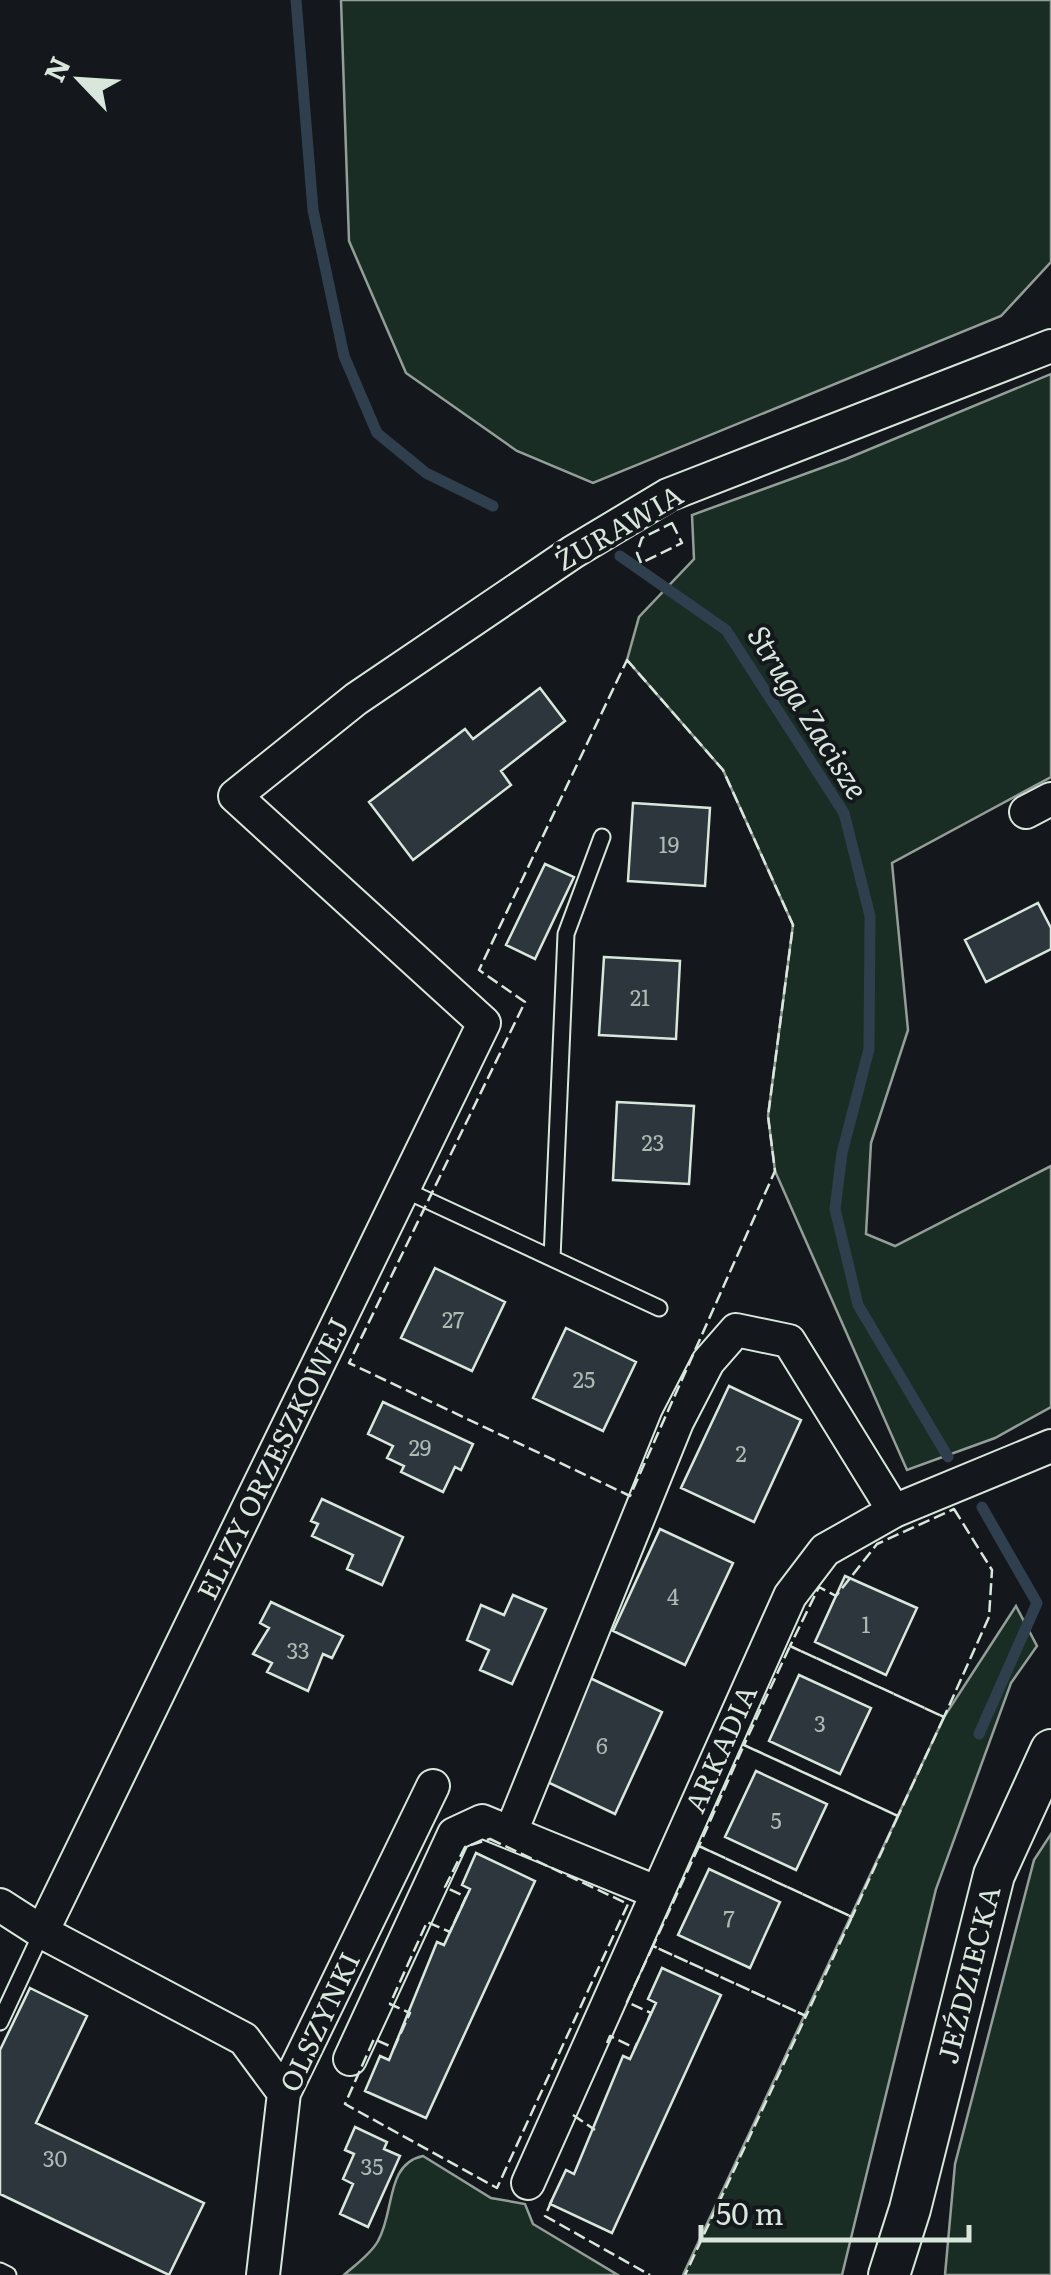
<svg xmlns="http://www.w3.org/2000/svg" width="1051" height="2275" viewBox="0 0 1051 2275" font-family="Literata,serif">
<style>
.green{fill:#1a2d24;stroke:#939e99;stroke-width:2.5}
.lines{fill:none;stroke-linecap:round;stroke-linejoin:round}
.stream{stroke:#2f3f4d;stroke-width:11}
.building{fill:#2c363c;stroke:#d8e6dc;stroke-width:2.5}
.service-casing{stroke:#d8e6dc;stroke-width:19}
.minor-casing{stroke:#d8e6dc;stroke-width:36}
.tertiary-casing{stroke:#d8e6dc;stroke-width:44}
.service{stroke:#14181c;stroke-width:15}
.minor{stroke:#14181c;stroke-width:32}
.tertiary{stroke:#14181c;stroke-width:40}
.fence{stroke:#d8e6dc;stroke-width:2.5;stroke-dasharray:12 5;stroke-linecap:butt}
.labels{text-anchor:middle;stroke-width:8;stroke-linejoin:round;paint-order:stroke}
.number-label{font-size:22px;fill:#adbab4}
.street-label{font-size:28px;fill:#d8e6dc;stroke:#14181c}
.water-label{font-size:30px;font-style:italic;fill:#d8e6dc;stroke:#14181c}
</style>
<rect width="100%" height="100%" fill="#14181c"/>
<path class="green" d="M 341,0 L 1051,0 L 1051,262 L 1001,316 L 593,483 L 517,451 L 406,373 L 349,241 Z
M 1051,374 L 1051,777 L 892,863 L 908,1030 L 871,1143 L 866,1234 L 895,1246 L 1051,1166 L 1051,1407 L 995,1438 L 907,1470 L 775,1171 L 768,1116 L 793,925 L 723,770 L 627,660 L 639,617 L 694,559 L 692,515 L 846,459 Z
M 1016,1606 L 1037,1646 L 1011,1683 L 936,1889 L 842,2275 L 683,2275 L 944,1717 Z
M 1051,1834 L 1051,2275 L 945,2275 L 955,2164 L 1034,1860 Z
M 423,2156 L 491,2198 L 525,2204 L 533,2224 L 618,2275 L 344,2275 C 355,2265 371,2254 378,2241 C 395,2212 385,2164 423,2156 Z"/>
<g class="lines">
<path class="stream" d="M 296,0 L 313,210 L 344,356 L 377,433 L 426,473 L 493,506
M 620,556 L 726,630 L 844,813 L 870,916 L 869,1049 L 842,1153 L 835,1209 L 858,1305 L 948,1457
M 979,1734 L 1037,1603 L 982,1507"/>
</g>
<path class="building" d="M 540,688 L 565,721 L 501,771 L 511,785 L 413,860 L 369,802 L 465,729 L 473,739 Z
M 633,803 L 710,808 L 705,886 L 628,881 Z
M 545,864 L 574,877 L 535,959 L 506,945 Z
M 1038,903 L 1051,928 L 1051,949 L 986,982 L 965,940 Z
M 604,957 L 680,961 L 676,1039 L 599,1035 Z
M 617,1102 L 694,1106 L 689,1184 L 613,1180 Z
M 435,1268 L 505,1302 L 472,1371 L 401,1338 Z
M 566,1328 L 636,1362 L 603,1431 L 533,1398 Z
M 729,1386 L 801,1420 L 754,1522 L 681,1488 Z
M 383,1402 L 473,1444 L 461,1470 L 455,1467 L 443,1492 L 401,1472 L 404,1466 L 387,1458 L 393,1446 L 368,1434 Z
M 322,1499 L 403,1537 L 382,1585 L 347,1569 L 353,1555 L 312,1536 L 318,1524 L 311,1521 Z
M 660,1529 L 733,1563 L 685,1665 L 613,1631 Z
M 845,1576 L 917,1608 L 886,1675 L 815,1642 Z
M 513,1595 L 546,1609 L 512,1684 L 480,1670 L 489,1650 L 467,1640 L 481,1605 L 504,1615 Z
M 271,1602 L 343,1636 L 332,1658 L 323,1654 L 308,1691 L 267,1672 L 272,1663 L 253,1654 L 269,1628 L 260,1623 Z
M 799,1675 L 871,1708 L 840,1774 L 769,1741 Z
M 590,1678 L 662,1712 L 615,1814 L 543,1780 Z
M 756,1771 L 827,1804 L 796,1870 L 725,1837 Z
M 476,1853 L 535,1881 L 426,2118 L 365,2091 L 380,2056 L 389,2060 L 437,1942 L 444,1945 L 470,1889 L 462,1885 Z
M 709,1869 L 780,1902 L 750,1968 L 678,1935 Z
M 662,1968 L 721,1995 L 612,2233 L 550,2204 L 566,2170 L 574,2174 L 623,2056 L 630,2059 L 656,2003 L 648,1999 Z
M 30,1988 L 87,2016 L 36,2123 L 204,2203 L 169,2275 L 0,2194 L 0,2050 Z
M 355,2127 L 387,2142 L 384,2149 L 400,2156 L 368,2227 L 340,2214 L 353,2184 L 343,2179 L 354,2154 L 345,2150 Z"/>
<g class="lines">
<g class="service-casing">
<path id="service" d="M 405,1190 L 659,1308
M 552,1258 L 566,934 L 602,837
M 0,2022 L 42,1932
M 0,2271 L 8,2275"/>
</g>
<g class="minor-casing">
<path id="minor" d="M 1026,812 L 1051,799
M 511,1832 L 677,1422 L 708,1362 L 736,1330 L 789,1341 L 894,1511
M 0,1905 L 42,1932
M 350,2059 L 454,1834 L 482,1821 L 656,1892
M 284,2093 L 244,2039 L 42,1932 L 484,1023 L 235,796 L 356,699 L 573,552 L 668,495 L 1051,346
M 528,2183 L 790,1596 L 825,1550 L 894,1511 L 1051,1446
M 263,2275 L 284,2093 L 433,1786"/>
</g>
<g class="tertiary-casing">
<path id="tertiary" d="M 889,2275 L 910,2209 L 994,1875 L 1051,1750"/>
</g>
<use href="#service" class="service"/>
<use href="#minor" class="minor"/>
<use href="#tertiary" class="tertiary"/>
<path class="fence" d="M 672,523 L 682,543 L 641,563 L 637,553 L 642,538 Z
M 627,660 L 723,770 L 793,925 L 768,1116 L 775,1171 L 630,1496 L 349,1363 L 525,1002 L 479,970 Z
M 954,1509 L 992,1570 L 989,1617 L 944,1717 L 790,1646 L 819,1587 L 836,1596 L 877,1544 Z
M 790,1646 L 944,1717 L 898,1816 L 744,1745 Z
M 744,1745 L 898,1816 L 852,1917 L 699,1846 Z
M 490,1839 L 628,1904 L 497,2188 L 345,2104 L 374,2039 L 394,2048 L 410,2013 L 390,2004 L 427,1922 L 450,1932 L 466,1897 L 445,1887 L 465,1847 Z
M 699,1846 L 852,1917 L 806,2016 L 653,1946 Z
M 648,2020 L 651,2013 L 627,2002 L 653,1946 L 806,2016 L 685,2275
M 607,2043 L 610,2036 L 635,2048 L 637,2043
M 573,2115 L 595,2130
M 552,2200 L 545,2216 L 650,2275"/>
</g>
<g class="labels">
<g class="number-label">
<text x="669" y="853">19</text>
<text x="640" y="1006">21</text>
<text x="653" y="1151">23</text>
<text x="453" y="1328">27</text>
<text x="584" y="1388">25</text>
<text x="420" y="1456">29</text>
<text x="741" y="1462">2</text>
<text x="673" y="1605">4</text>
<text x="866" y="1633">1</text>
<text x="298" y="1659">33</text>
<text x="820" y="1732">3</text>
<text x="602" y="1754">6</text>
<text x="776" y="1829">5</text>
<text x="729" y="1927">7</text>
<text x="55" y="2167">30</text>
<text x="372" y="2175">35</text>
</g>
<g class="street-label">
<text transform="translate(619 528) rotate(-30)" y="10">ŻURAWIA</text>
<text transform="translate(273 1459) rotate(-64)" y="10">ELIZY ORZESZKOWEJ</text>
<text transform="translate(721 1749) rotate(-66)" y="10">ARKADIA</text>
<text transform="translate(969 1975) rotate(-76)" y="10">JEŹDZIECKA</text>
<text transform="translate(320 2022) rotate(-65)" y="10">OLSZYNKI</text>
</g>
<g class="water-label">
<text transform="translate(807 713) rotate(58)" y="10">Struga Zacisze</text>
</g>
</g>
<g transform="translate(80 80) rotate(295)" stroke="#14181c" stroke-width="8" paint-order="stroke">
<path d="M0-8L18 38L0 25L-18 38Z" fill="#d8e6dc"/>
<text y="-15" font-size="28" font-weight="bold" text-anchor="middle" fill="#d8e6dc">N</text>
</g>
<path d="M701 2225v15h268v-15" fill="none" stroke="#d8e6dc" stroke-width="5"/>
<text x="716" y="2225" font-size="30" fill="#d8e6dc" stroke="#14181c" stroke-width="8" paint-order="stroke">50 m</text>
</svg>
